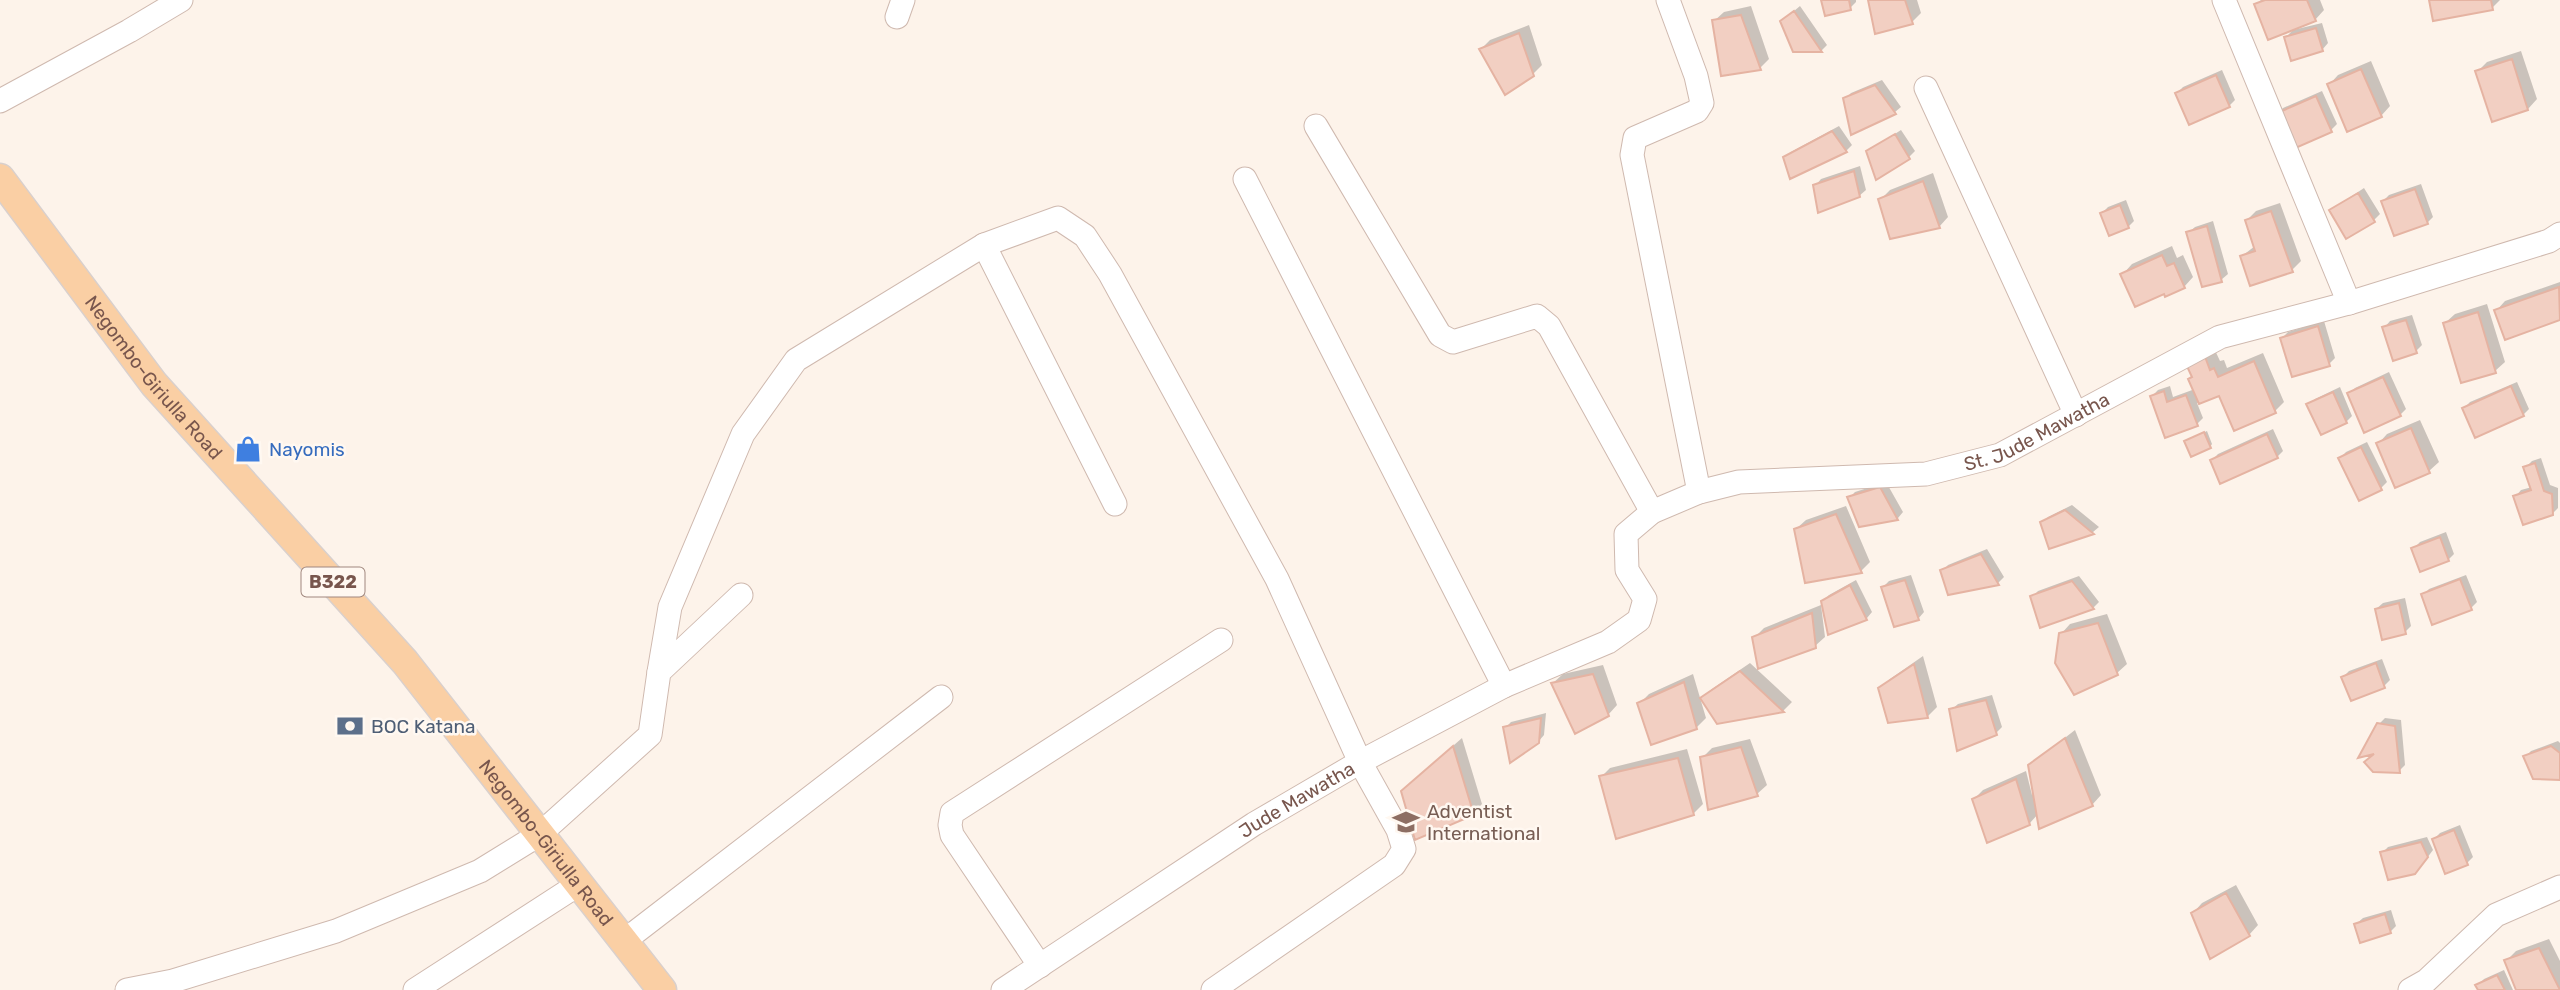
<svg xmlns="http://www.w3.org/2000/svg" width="2560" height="990" viewBox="0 0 2560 990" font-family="Rubik,sans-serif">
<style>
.shadow{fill:#0003}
.building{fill:#f2cfc2;stroke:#e5b3a2;stroke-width:2}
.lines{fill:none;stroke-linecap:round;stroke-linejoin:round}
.minor-casing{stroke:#cfb9af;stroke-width:25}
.major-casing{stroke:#d9d0cd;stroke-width:31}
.minor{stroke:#fff;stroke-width:23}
.major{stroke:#facfa4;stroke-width:28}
.labels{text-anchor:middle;stroke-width:5;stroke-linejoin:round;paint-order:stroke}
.shield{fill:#fff8f1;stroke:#a0877e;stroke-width:2}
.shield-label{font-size:18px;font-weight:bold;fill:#78564d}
.street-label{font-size:19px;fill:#78564d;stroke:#fff8f1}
.shop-label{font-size:19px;fill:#366cbe;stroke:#fff8f1;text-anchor:start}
.service-label{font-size:19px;fill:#4e5e75;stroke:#fff8f1;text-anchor:start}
.education-label{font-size:19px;fill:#785e54;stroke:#fff8f1;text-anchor:start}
</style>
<rect width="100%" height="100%" fill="#fdf3ea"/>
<path class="shadow" d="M 1823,0 L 1856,0 L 1856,2 L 1850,8 Z
M 1870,0 L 1917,0 L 1921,13 L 1912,22 Z
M 2261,0 L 2320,0 L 2324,10 L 2315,20 L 2256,5 Z
M 2431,0 L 2500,0 L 2492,8 Z
M 1751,6 L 1769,59 L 1760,68 L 1714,21 L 1724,12 Z
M 1800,6 L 1827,45 L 1822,50 L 1794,50 L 1782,21 Z
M 2322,23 L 2328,43 L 2322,50 L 2286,37 L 2293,30 Z
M 1529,25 L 1542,65 L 1533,74 L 1481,49 L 1490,40 Z
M 2521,51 L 2537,99 L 2528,109 L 2477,72 L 2487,62 Z
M 2371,61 L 2390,106 L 2381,116 L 2329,85 L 2338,75 Z
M 2222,70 L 2235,100 L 2229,106 L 2177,93 L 2183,87 Z
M 1882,80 L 1901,107 L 1895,112 L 1852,132 L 1845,99 L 1851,93 Z
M 2322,91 L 2337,124 L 2331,130 L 2277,114 L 2283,108 Z
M 1839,126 L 1852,145 L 1846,151 L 1791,177 L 1785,158 L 1791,152 Z
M 1901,130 L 1915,151 L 1909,157 L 1868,151 Z
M 1860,166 L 1866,190 L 1859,196 L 1815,186 L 1821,179 Z
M 1933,173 L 1948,217 L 1939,227 L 1880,200 L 1890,190 Z
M 2421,184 L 2433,217 L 2427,223 L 2383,201 L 2389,195 Z
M 2364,188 L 2380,214 L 2374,220 L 2331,210 Z
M 2126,200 L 2134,221 L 2128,227 L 2102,213 L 2108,207 Z
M 2280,203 L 2301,261 L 2292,270 L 2242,256 L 2255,246 L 2247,220 L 2256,211 Z
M 2213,221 L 2228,274 L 2221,280 L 2188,233 L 2195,227 Z
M 2172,246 L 2177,258 L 2183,255 L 2193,277 L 2184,287 L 2123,274 L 2132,264 Z
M 2560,282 L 2560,318 L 2506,338 L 2496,311 L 2505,301 Z
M 2487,304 L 2505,362 L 2495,371 L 2445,323 L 2455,314 Z
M 2412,315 L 2422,345 L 2416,351 L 2384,328 L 2390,321 Z
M 2324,321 L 2335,358 L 2329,364 L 2282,338 L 2288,332 Z
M 2213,346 L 2220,361 L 2224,360 L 2227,368 L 2263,353 L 2284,402 L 2275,411 L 2220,393 L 2197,403 L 2203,418 L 2197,424 L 2152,396 L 2158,390 L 2170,386 L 2173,397 L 2195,389 L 2193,376 Z
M 2389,372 L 2406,409 L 2400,415 L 2349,394 L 2355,388 Z
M 2517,382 L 2529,409 L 2523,415 L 2464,408 L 2470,402 Z
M 2340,387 L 2352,416 L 2346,422 L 2309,405 L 2315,399 Z
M 2420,420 L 2439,462 L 2429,471 L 2378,444 L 2387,434 Z
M 2273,429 L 2283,451 L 2277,457 L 2212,460 L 2218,454 Z
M 2207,431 L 2212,444 L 2210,447 L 2186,441 Z
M 2367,442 L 2387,482 L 2381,488 L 2340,458 L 2346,452 Z
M 2541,458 L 2550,485 L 2558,488 L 2558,508 L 2552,514 L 2515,497 L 2521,490 L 2532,487 L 2526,467 L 2532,461 Z
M 1886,482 L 1903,512 L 1898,518 L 1860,525 L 1849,498 L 1855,492 Z
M 2072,505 L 2099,527 L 2093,532 L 2050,547 L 2042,523 L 2048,517 Z
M 1846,506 L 1870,562 L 1861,571 L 1796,529 L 1806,520 Z
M 2446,532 L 2454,554 L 2448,560 L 2414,548 L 2420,542 Z
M 1987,549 L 2004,577 L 1998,583 L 1949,593 L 1942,571 L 1948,565 Z
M 1911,575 L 1924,612 L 1918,619 L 1883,587 L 1889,581 Z
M 2466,575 L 2477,602 L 2471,608 L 2423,595 L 2429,589 Z
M 2079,576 L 2099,602 L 2093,608 L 2041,626 L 2032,597 L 2038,591 Z
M 1856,580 L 1872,612 L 1867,618 L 1829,632 L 1823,601 L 1829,595 Z
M 2405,598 L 2411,626 L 2405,632 L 2376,609 L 2383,603 Z
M 1821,605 L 1825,637 L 1815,646 L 1754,638 L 1764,628 Z
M 2107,614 L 2127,664 L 2117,673 L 2061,634 L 2070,624 Z
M 1923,656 L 1937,707 L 1928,716 L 1890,721 L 1880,689 L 1890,679 Z
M 2382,659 L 2390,680 L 2384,686 L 2343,677 L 2349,671 Z
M 1750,663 L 1792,702 L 1783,711 L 1718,723 L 1702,698 L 1712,689 Z
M 1603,665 L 1617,705 L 1608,715 L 1553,683 L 1563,674 Z
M 1693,674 L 1706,718 L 1696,728 L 1639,704 L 1649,694 Z
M 1992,695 L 2002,727 L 1996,733 L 1951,710 L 1958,704 Z
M 1546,713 L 1544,735 L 1538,742 L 1505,728 L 1511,722 Z
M 2385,718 L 2401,720 L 2405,765 L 2399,771 L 2379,751 L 2379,724 Z
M 2075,730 L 2101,795 L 2092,805 L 2038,814 L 2029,824 L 1974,799 L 1983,790 L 2026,771 L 2032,795 L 2035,794 L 2030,765 Z
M 1462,738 L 1482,804 L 1473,813 L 1413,781 Z
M 1750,739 L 1767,785 L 1757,794 L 1702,758 L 1712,748 Z
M 2558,741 L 2560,743 L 2560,778 L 2525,757 L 2531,751 Z
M 1687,749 L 1703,804 L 1694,813 L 1617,837 L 1601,777 L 1610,768 Z
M 2460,825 L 2473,857 L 2467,863 L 2434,839 L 2440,833 Z
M 2427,837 L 2433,850 L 2421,866 L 2382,853 L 2388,847 Z
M 2236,885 L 2258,925 L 2249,935 L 2193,913 L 2202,903 Z
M 2391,910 L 2396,926 L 2390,932 L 2356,924 L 2363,918 Z
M 2549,939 L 2560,961 L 2560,990 L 2518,990 L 2506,961 L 2516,951 Z
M 2504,970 L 2513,990 L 2480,990 L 2478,985 L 2484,979 Z"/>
<path class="building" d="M 1821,0 L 1849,0 L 1851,10 L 1825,16 Z
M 1868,0 L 1905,0 L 1913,24 L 1875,34 Z
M 2265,0 L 2307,0 L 2316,21 L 2268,40 L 2254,4 Z
M 2429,0 L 2491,0 L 2493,10 L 2433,21 Z
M 1794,11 L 1822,52 L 1793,52 L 1780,21 Z
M 1741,15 L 1761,70 L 1721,76 L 1712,20 Z
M 2316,28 L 2323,51 L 2291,61 L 2284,37 Z
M 1519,33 L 1534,76 L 1505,95 L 1479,49 Z
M 2512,59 L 2528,110 L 2492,122 L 2475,71 Z
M 2361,69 L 2382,117 L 2347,132 L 2327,84 Z
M 2216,75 L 2230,107 L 2189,125 L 2175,93 Z
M 1875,85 L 1896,114 L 1851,135 L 1843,98 Z
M 2316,96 L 2332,132 L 2291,150 L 2275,114 Z
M 1832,131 L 1847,152 L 1790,179 L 1783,157 Z
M 1895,134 L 1910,159 L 1876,180 L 1866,151 Z
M 1854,171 L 1860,197 L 1818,213 L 1813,185 Z
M 1923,181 L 1940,228 L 1890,239 L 1878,199 Z
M 2415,189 L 2428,224 L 2394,236 L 2381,201 Z
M 2358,193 L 2375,222 L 2346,239 L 2329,210 Z
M 2120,205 L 2129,228 L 2109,236 L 2100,213 Z
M 2271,211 L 2293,272 L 2250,286 L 2240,256 L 2255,251 L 2245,220 Z
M 2207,226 L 2222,282 L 2202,287 L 2186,232 Z
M 2162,255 L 2167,266 L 2174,263 L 2185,288 L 2165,297 L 2164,294 L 2135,307 L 2120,274 Z
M 2559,287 L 2560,320 L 2505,340 L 2494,310 Z
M 2478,312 L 2496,373 L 2461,383 L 2443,323 Z
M 2406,320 L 2417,353 L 2393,361 L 2382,327 Z
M 2318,326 L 2330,366 L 2292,377 L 2280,338 Z
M 2204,354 L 2210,370 L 2214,368 L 2218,377 L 2254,361 L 2276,413 L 2234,431 L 2219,396 L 2199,404 L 2188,379 L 2192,377 L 2185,362 Z
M 2383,377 L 2401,416 L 2364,433 L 2347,393 Z
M 2511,386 L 2524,416 L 2475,438 L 2462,408 Z
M 2164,391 L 2167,402 L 2186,395 L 2198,426 L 2165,438 L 2150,396 Z
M 2333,392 L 2347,423 L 2321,435 L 2306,404 Z
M 2411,428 L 2430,473 L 2395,488 L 2376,443 Z
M 2204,432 L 2211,448 L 2191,457 L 2184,441 Z
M 2267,434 L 2278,458 L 2220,484 L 2210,460 Z
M 2361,447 L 2382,490 L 2359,501 L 2338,458 Z
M 2535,463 L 2544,491 L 2552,494 L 2553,515 L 2523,525 L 2513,496 L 2531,490 L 2523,467 Z
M 1880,487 L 1898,520 L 1859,527 L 1847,497 Z
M 2065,510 L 2094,534 L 2049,549 L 2040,522 Z
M 1836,514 L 1862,573 L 1805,583 L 1794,529 Z
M 2440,537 L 2449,561 L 2420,572 L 2411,548 Z
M 1981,554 L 1999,585 L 1948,595 L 1940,570 Z
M 2460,579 L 2472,610 L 2432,625 L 2421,594 Z
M 1905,580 L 1919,620 L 1894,627 L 1881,587 Z
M 2072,581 L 2094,609 L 2040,628 L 2030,596 Z
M 1850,585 L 1867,620 L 1828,635 L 1821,601 Z
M 2399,603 L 2406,634 L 2382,640 L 2375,609 Z
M 1812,613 L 1816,648 L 1758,669 L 1752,637 Z
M 2098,623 L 2118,675 L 2074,695 L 2055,663 L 2059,633 Z
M 2376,663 L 2385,688 L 2351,701 L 2341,677 Z
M 1914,664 L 1928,718 L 1888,723 L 1878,688 Z
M 1740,671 L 1784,712 L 1717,724 L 1700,698 Z
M 1593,674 L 1609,716 L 1575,734 L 1551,683 Z
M 1684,682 L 1697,729 L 1651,745 L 1637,703 Z
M 1986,700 L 1997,735 L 1957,751 L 1949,709 Z
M 1541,718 L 1539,743 L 1510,763 L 1503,727 Z
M 2377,723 L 2395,726 L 2400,773 L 2373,772 L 2364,762 L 2374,754 L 2358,758 Z
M 2065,738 L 2093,806 L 2039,829 L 2028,765 Z
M 1453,746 L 1474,815 L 1415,840 L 1401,791 Z
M 2551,746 L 2560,753 L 2560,780 L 2533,779 L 2523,756 Z
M 1741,747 L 1758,796 L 1708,810 L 1700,757 Z
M 1678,758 L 1694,815 L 1616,839 L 1599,776 Z
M 2016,779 L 2030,825 L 1987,843 L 1972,799 Z
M 2454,830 L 2468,865 L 2445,874 L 2432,839 Z
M 2421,842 L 2428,857 L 2415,874 L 2388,880 L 2380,852 Z
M 2226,893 L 2250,936 L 2210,959 L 2191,913 Z
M 2385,914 L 2391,933 L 2360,943 L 2354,924 Z
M 2539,948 L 2560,990 L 2516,990 L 2504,960 Z
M 2497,975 L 2505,990 L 2478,990 L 2475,985 Z"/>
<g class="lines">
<g class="minor-casing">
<g id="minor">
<path d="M 1668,0 L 1696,76 L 1702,103 L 1697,111 L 1635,138 L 1632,155 L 1699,492"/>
<path d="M 2224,0 L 2349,303"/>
<path d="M 897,17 L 903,0"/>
<path d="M 1926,88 L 2076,415"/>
<path d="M 0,101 L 129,31 L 181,0"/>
<path d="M 1316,126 L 1440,335 L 1453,342 L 1537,316 L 1549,326 L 1652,512"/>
<path d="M 1245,179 L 1504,686"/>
<path d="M 984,245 L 1115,504"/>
<path d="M 659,672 L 670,607 L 743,434 L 796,360 L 984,245 L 1058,218 L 1085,236 L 1110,274 L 1277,579 L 1360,762 L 1398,830 L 1404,849 L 1394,865 L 1213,990"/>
<path d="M 624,941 L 941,697"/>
<path d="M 1040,966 L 952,835 L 950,825 L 952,813 L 1221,640"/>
<path d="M 127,990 L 173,981 L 336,931 L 480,871 L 540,834 L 650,735 L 659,672 L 741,595"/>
<path d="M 415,990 L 579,884"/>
<path id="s1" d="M 1003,990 L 1254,824 L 1360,762 L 1504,686 L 1608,642 L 1639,620 L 1645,599 L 1627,570 L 1626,534 L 1652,512 L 1699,492 L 1739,482 L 1926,474 L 2000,455 L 2220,337 L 2349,303 L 2549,241 L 2560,234"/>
<path d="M 2410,990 L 2426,981 L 2496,915 L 2560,887"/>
</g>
</g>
<g class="major-casing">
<g id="major">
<path id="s2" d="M 0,178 L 154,384 L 405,662 L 662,990"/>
</g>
</g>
<use href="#minor" class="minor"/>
<use href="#major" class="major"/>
</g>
<defs>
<g id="shop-bare" transform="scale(2.1)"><path d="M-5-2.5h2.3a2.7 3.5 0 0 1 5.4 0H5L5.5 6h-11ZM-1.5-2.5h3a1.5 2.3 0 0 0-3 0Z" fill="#3f7fe0" stroke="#fff8f1" stroke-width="2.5" paint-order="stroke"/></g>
<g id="bank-bare" transform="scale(2.1)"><path d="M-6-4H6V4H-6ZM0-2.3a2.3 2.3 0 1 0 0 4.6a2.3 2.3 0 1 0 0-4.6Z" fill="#5c6f8a" stroke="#fff8f1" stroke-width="2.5" paint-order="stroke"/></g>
<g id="school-bare" transform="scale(2.1)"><path d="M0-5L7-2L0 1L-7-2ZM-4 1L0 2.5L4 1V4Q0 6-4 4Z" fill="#8d6e63" stroke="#fff8f1" stroke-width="2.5" paint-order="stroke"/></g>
</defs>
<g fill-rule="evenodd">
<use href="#shop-bare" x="248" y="449"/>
<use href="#bank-bare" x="350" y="726"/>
<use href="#school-bare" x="1406" y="822"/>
</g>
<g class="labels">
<rect class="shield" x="301.5" y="567.5" width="63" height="29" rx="5"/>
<g class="shield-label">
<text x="333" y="588">B322</text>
</g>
<g class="street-label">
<text dy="7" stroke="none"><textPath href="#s2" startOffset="252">Negombo-Giriulla Road</textPath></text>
<text dy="7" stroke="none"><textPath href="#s1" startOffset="1262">St. Jude Mawatha</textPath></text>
<text dy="7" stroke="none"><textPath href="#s1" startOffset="350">Jude Mawatha</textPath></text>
<text dy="7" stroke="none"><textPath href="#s2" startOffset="861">Negombo-Giriulla Road</textPath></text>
</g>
<g class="shop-label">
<text x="269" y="456">Nayomis</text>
</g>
<g class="service-label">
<text x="371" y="733">BOC Katana</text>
</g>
<g class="education-label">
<text x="1427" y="818">Adventist<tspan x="1427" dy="22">International</tspan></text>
</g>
</g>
</svg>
